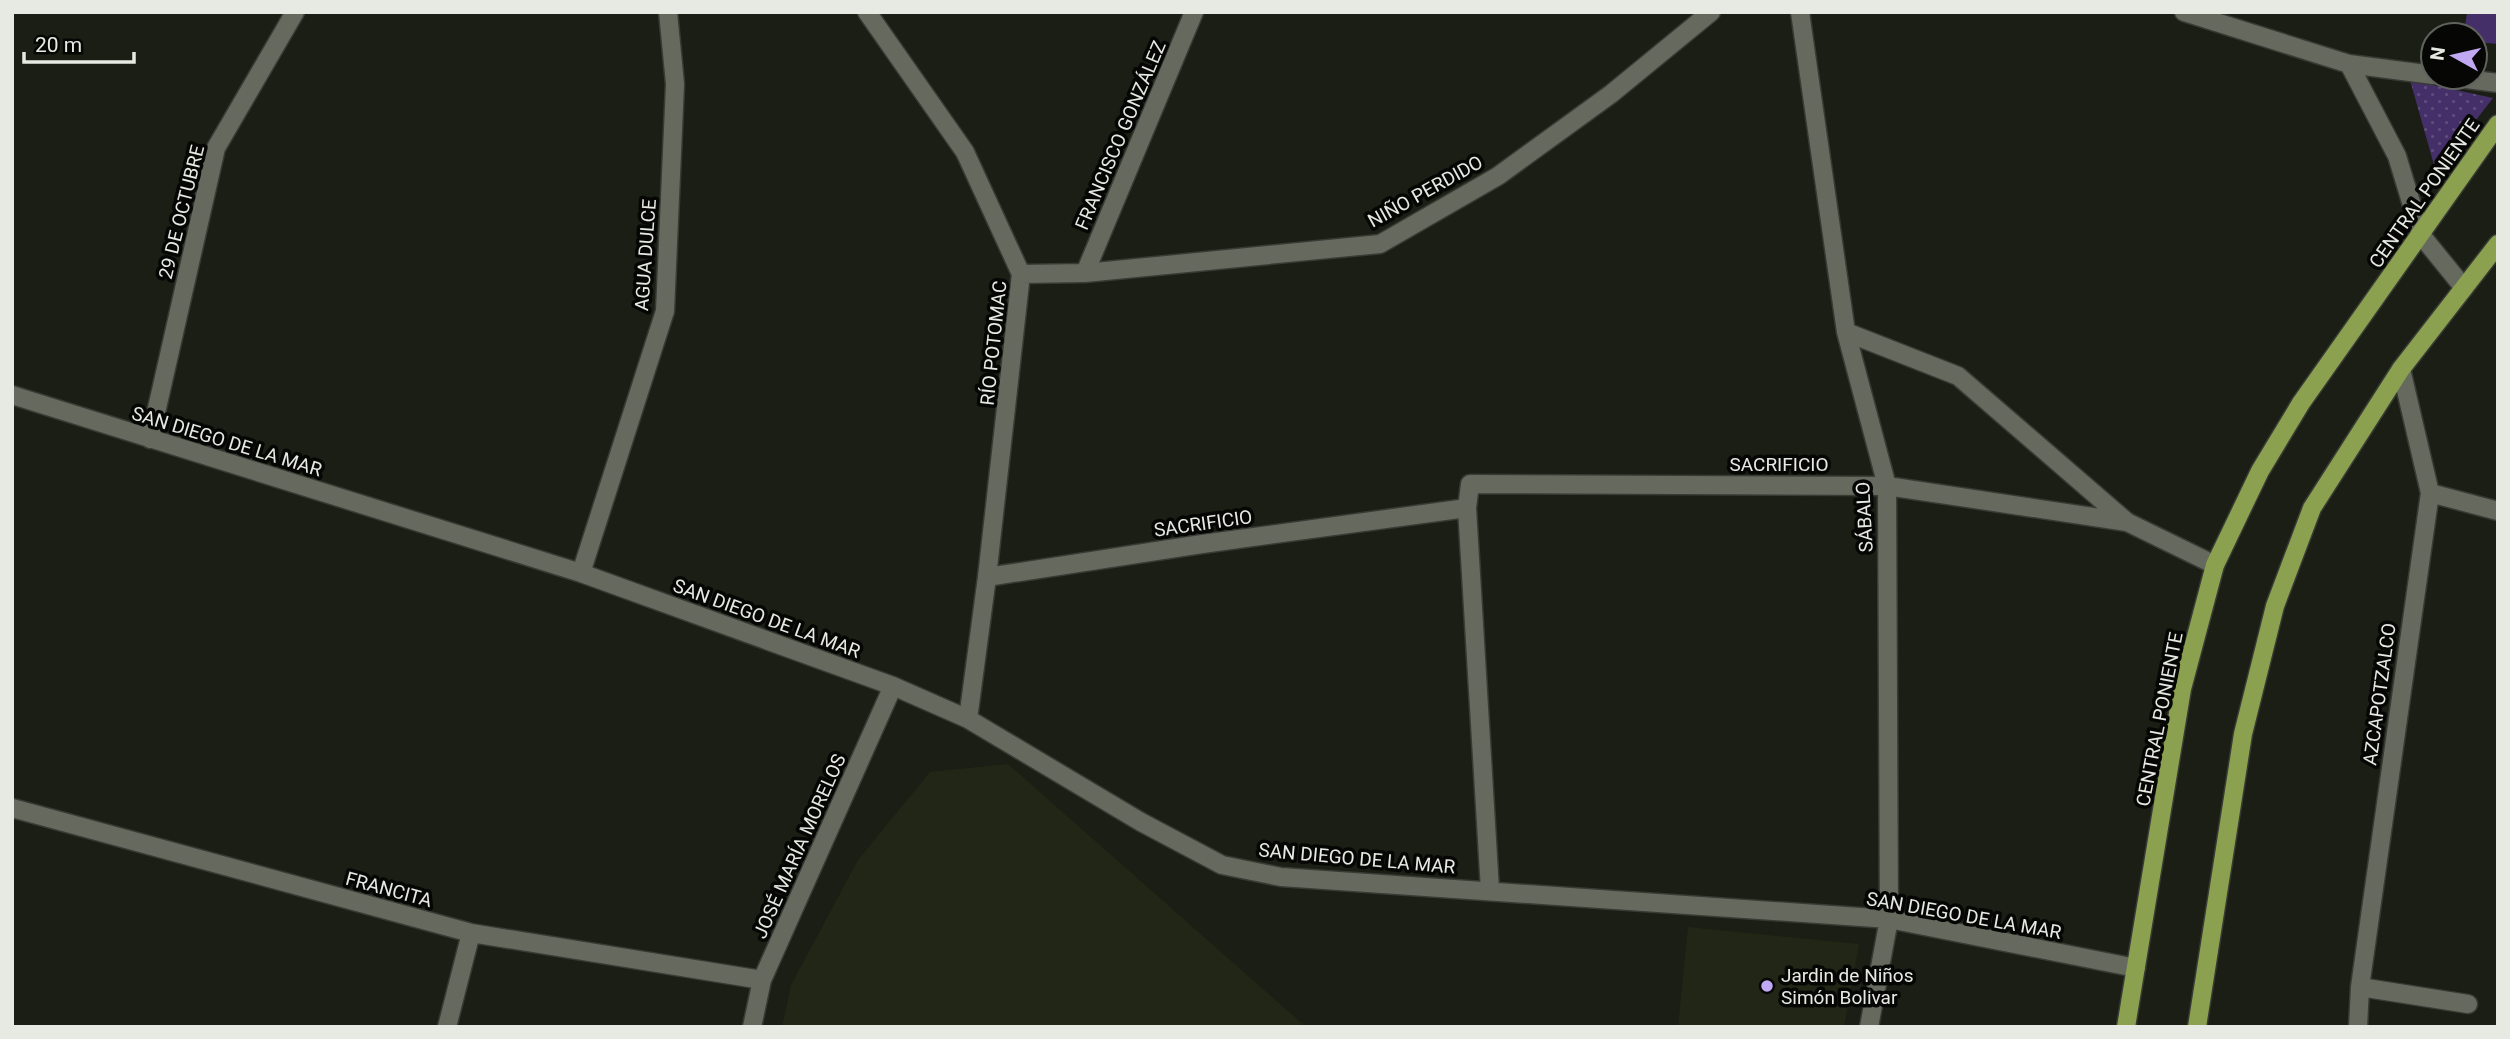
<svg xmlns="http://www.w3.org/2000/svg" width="2510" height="1039" viewBox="0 0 2510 1039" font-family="Roboto,sans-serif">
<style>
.built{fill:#212616}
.grass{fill:url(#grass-dots)}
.green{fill:#442f68}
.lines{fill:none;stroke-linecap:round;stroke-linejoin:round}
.minor-casing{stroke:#383a34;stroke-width:21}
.major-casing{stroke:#383a34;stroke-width:21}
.minor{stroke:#65695e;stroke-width:18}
.major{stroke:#8ba150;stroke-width:18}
.poi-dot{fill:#c1a8f3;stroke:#060704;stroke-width:2.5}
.labels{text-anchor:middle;stroke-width:7;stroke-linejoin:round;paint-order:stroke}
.street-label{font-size:19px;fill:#e7eae3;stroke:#060704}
.poi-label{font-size:19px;fill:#e7eae3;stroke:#060704;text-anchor:start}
</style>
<defs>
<pattern id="grass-dots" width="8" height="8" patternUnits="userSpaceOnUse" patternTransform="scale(1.75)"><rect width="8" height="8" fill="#442f68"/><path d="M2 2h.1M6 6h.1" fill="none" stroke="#5f4d7d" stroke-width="1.8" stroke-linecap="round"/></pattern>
</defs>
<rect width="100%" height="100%" fill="#1a1e14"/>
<path class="built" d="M 1008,764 L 1306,1027 L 782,1027 L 791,985 L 858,860 L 930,772 Z
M 1688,927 L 1859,944 L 1844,1027 L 1678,1027 Z"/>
<path class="grass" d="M 2410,80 L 2493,98 L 2436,172 Z"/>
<path class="green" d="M 2467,12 L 2498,12 L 2498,44 L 2475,42 L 2475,35 L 2464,35 Z"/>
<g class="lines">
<g class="minor-casing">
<path id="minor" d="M 867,12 L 965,152 L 1021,274 L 987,577 L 968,719
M 1800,12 L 1846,332 L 1887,486 L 1889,919 L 1869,1027
M 2184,12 L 2349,64 L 2433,75
M 2349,64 L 2397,156 L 2421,235 L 2464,288
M 2450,77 L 2498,83
M 1085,273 L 1194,12
M 1021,274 L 1085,273 L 1380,244 L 1498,176 L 1611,94 L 1711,12
M 1846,332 L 1958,376 L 2127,522
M 12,395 L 581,573 L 893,686 L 968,719 L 1141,822 L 1222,865 L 1281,877 L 1889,919 L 2136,968
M 150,439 L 216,148 L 295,12
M 2430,493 L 2498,511
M 581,573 L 665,311 L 675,84 L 668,12
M 987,577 L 1202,544 L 1467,508
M 12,808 L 471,933 L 762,980
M 1490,890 L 1467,508 L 1470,484 L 1887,486 L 2127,522 L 2215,565
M 2360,987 L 2468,1004
M 447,1027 L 471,933
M 752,1027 L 762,980 L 893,686
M 2358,1027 L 2360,987 L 2430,493 L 2401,369"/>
</g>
<g class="major-casing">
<path id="major" d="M 2126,1027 L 2182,689 L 2215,565 L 2260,471 L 2301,403 L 2498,124
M 2197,1027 L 2243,734 L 2275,606 L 2312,508 L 2401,369 L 2498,244"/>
</g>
<use href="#minor" class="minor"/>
<use href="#major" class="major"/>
</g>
<circle class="poi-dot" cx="1767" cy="986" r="7"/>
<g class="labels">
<g class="street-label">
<text transform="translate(1120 135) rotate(-67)" y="7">FRANCISCO GONZÁLEZ</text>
<text transform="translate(1425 191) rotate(-29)" y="7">NIÑO PERDIDO</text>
<text transform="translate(2424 193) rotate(-55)" y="7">CENTRAL PONIENTE</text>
<text transform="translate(181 212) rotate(-76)" y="7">29 DE OCTUBRE</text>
<text transform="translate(645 255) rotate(-86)" y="7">AGUA DULCE</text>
<text transform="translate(993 343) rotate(-84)" y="7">RÍO POTOMAC</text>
<text transform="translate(227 441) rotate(17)" y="7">SAN DIEGO DE LA MAR</text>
<text x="1779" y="471">SACRIFICIO</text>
<text transform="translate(1864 517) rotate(-93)" y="7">SÁBALO</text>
<text transform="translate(1203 523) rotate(-8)" y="7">SACRIFICIO</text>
<text transform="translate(767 618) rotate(20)" y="7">SAN DIEGO DE LA MAR</text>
<text transform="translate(2379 694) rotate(-82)" y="7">AZCAPOTZALCO</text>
<text transform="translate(2159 719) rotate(-79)" y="7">CENTRAL PONIENTE</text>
<text transform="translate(799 846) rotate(-66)" y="7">JOSÉ MARÍA MORELOS</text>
<text transform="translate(1357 858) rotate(5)" y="7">SAN DIEGO DE LA MAR</text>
<text transform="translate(389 889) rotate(15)" y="7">FRANCITA</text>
<text transform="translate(1964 915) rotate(10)" y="7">SAN DIEGO DE LA MAR</text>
</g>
<g class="poi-label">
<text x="1781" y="982">Jardin de Niños<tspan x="1781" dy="22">Simón Bolivar</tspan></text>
</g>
</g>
<rect width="2510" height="1039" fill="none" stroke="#e7eae3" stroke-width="28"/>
<g transform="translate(2454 56) rotate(278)"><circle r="33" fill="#060704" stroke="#60625d" stroke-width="2"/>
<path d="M0-5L12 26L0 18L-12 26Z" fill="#c1a8f3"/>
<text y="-10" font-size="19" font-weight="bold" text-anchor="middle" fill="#e7eae3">N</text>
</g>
<path d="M24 52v10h110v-10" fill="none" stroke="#e7eae3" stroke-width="3.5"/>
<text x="35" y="52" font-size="21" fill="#e7eae3" stroke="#060704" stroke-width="5" paint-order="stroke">20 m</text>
</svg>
